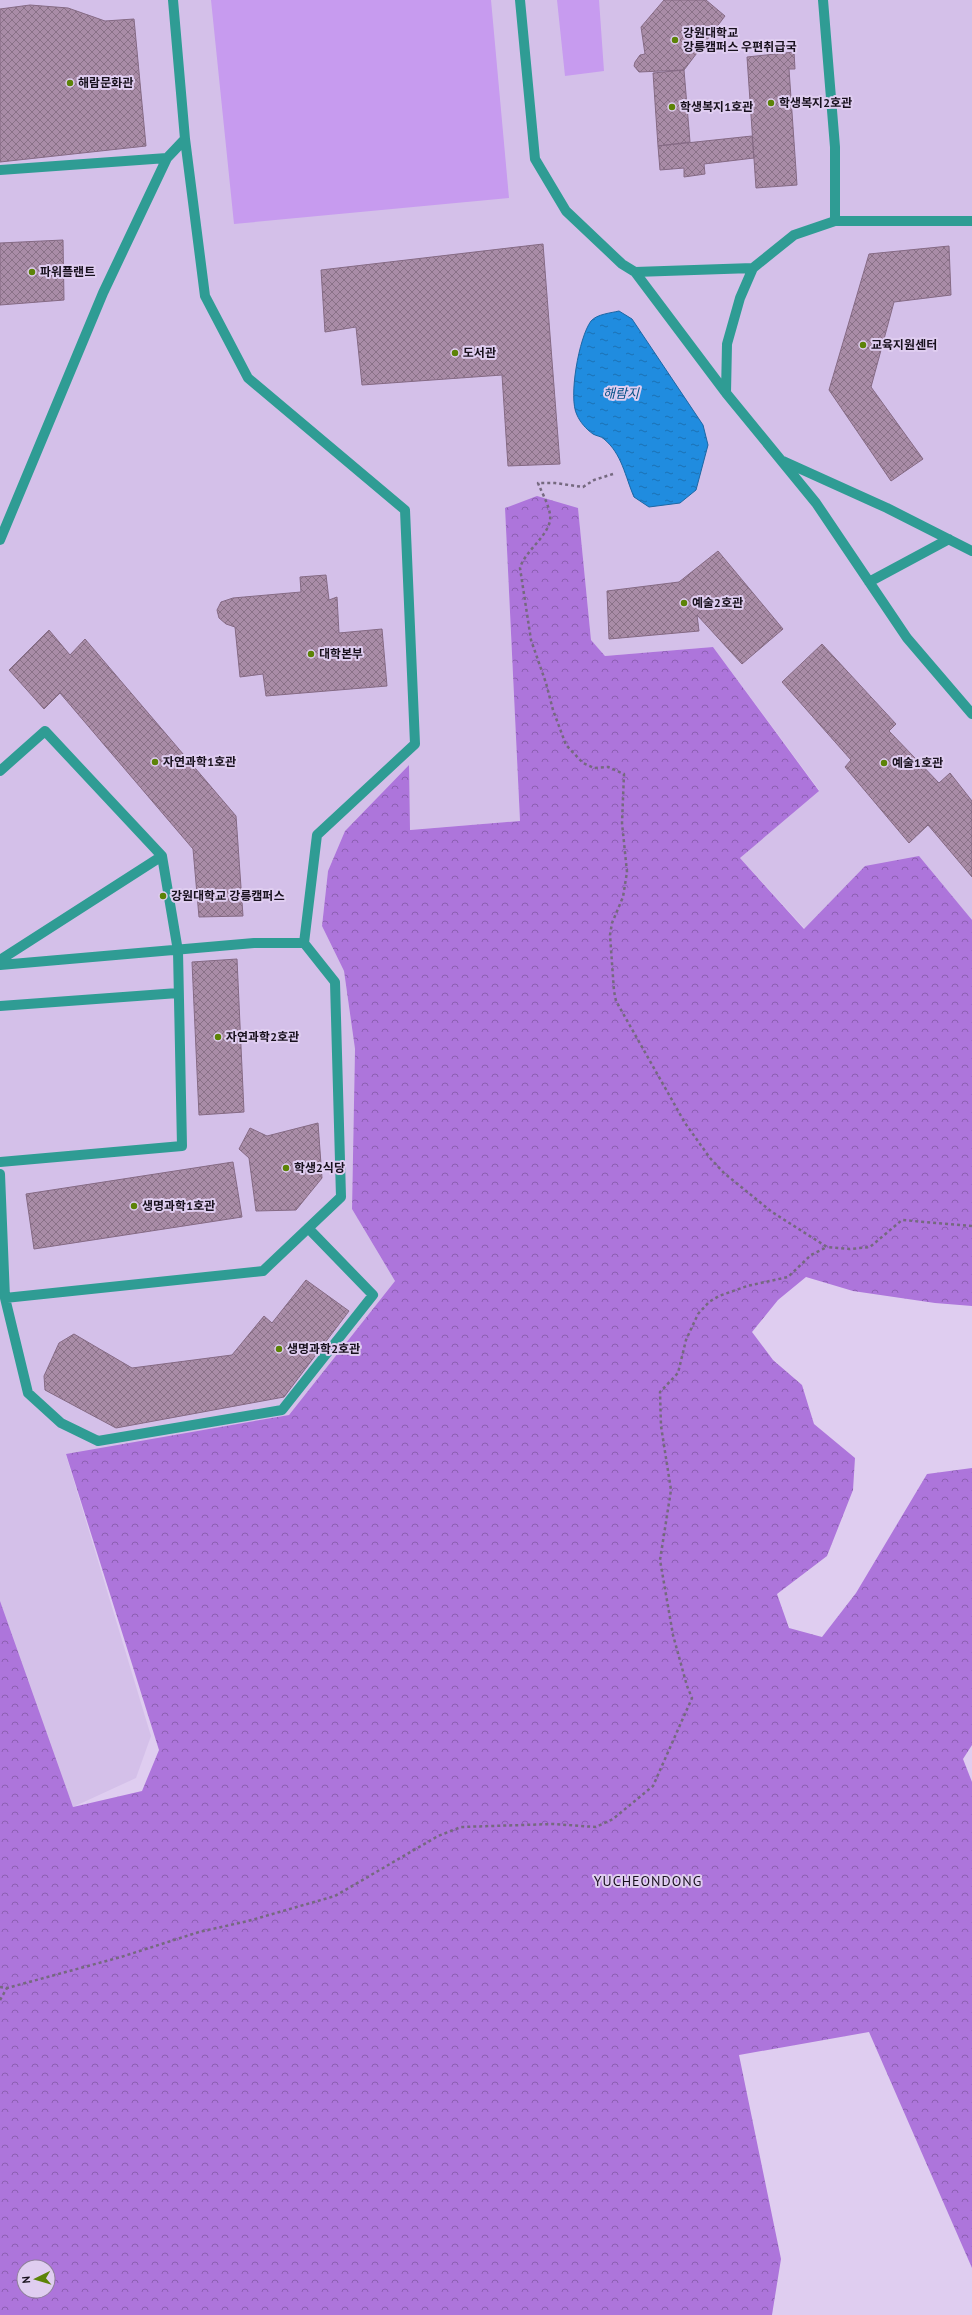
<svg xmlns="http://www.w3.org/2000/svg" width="972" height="2315" viewBox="0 0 972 2315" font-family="'PT Sans','Noto Sans KR',sans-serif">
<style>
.built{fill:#d4c0e9}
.forest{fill:url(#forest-crowns);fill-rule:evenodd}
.green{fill:#c79bef}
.water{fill:url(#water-ripples);stroke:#1d67a4}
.building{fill:url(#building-cross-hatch);stroke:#856a84}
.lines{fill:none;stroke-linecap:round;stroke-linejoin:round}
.path{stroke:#75697f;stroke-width:2.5;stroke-dasharray:3 3;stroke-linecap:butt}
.minor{stroke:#2f9c94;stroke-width:10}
.poi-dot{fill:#5c8307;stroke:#dfcdf0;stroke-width:1.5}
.labels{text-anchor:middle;stroke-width:4;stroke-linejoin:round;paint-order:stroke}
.poi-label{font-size:12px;font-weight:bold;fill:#17101c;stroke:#dfcdf0;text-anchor:start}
.water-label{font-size:13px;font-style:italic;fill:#045086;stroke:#dfcdf0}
.quarter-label{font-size:14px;letter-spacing:1px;fill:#17101c;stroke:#dfcdf0}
</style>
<defs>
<pattern id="forest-crowns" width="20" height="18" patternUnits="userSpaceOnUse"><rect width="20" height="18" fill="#ad75db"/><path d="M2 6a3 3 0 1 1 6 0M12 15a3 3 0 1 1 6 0" fill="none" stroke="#8c5fb1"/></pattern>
<pattern id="water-ripples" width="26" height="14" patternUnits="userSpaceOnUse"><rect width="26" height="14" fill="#208cdf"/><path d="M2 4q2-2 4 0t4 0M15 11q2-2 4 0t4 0" fill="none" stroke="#1b71b4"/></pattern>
<pattern id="building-cross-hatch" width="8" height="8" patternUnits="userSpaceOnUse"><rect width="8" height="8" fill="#a98ca7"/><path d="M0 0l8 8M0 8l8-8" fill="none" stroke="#897187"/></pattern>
</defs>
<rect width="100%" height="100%" fill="#dfcdf0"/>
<path class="built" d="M 0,0 L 972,0 L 972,921 L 865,866 L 805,929 L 740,858 L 819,790 L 713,647 L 605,656 L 591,640 L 578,508 L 505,508 L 520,821 L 409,830 L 409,765 L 345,831 L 328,871 L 322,926 L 344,971 L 355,1049 L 352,1209 L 395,1281 L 289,1415 L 66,1455 L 151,1736 L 136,1778 L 73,1807 L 0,1618 Z"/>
<path class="forest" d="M 537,496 L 578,508 L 591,640 L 605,656 L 713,647 L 819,791 L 740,858 L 804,929 L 865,866 L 919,856 L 972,920 L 972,1306 L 935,1303 L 853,1291 L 806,1277 L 778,1300 L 752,1332 L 773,1360 L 802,1385 L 814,1424 L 855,1458 L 853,1490 L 827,1556 L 777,1594 L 789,1628 L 822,1637 L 856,1593 L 927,1474 L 972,1468 L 972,1745 L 963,1759 L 972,1782 L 972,2268 L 869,2032 L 739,2055 L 781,2259 L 772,2315 L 0,2315 L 0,1601 L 73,1807 L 142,1791 L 159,1750 L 66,1454 L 289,1415 L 395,1281 L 352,1209 L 355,1049 L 344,971 L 322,926 L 328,871 L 345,831 L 409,765 L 410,830 L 520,821 L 505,508 ZM 24,2267 L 48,2267 L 48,2291 L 24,2291 Z"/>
<path class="green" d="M 211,0 L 491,0 L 509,198 L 234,224 Z
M 557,0 L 599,0 L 604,71 L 565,76 Z"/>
<path class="water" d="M 619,311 L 632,319 L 703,425 L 708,445 L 696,490 L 680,503 L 649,507 L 634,497 C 625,476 622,454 604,439 C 601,436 596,436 593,434 C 586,429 580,422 577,415 C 568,398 579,337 591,321 C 597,314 611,313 619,311 Z"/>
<path class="building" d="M 664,0 L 706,0 L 725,16 L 684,70 L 639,72 L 634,66 L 635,62 L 640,55 L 645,54 L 641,27 Z
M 30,5 L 68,8 L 105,21 L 134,19 L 146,146 L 0,162 L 0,9 Z
M 794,52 L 795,69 L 789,69 L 797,185 L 756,188 L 747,57 Z
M 684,70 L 690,142 L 658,146 L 653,73 Z
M 752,136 L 754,158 L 704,164 L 705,174 L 684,177 L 684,168 L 660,170 L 658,146 Z
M 63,240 L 64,300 L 0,305 L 0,243 Z
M 543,244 L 560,464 L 508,466 L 502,375 L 362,385 L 356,327 L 325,332 L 321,270 Z
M 949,246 L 951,295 L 894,302 L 871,387 L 923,459 L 891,481 L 829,390 L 869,254 Z
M 718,551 L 783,629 L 742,664 L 697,615 L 699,631 L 609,639 L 607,591 L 679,582 Z
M 326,575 L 329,600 L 337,597 L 339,633 L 382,629 L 387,686 L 266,696 L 263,674 L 240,677 L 235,627 L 226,624 L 219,618 L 217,610 L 221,602 L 233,598 L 301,592 L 300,577 Z
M 49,630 L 70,655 L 85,639 L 236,816 L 243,916 L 199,917 L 193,849 L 60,693 L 44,709 L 9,670 Z
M 822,644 L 896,724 L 889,731 L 939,783 L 950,773 L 972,801 L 972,877 L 928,825 L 909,843 L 845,767 L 851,760 L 782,682 Z
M 237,959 L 244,1112 L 199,1115 L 192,962 Z
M 318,1123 L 322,1178 L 296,1210 L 256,1211 L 249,1158 L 239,1149 L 250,1128 L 267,1136 Z
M 233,1162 L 242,1217 L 34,1249 L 26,1194 Z
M 306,1280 L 349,1311 L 284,1397 L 116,1428 L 45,1390 L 44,1376 L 59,1343 L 74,1334 L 132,1368 L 232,1355 L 264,1316 L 272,1323 Z"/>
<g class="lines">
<path class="path" d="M 613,474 L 594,480 L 583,487 L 555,483 L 538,483 C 542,493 549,505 550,515 C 553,533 525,550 520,568 L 531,640 L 546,683 L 553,710 L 566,745 L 583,763 L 594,768 L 608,767 L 624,774 L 622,823 L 627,872 L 623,897 L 612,923 L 610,935 L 614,991 L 616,1001 L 685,1123 L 710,1158 L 724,1173 L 772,1212 L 827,1247 L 850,1249 L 870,1247 L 902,1220 L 972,1226
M 0,1987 L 7,1988 L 121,1957 L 199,1932 L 248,1921 L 335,1896 L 438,1836 L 461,1827 L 553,1824 L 596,1827 L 613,1819 L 653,1786 L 692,1698 L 687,1686 L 673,1635 L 660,1560 L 671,1490 L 661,1426 L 660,1392 L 678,1373 L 686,1340 L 698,1314 L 709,1302 L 719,1296 L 747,1286 L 788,1277 L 811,1255 L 827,1247
M 0,2000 L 7,1988"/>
<path class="minor" d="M 173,0 L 185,139 L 205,296 L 248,378 L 405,510 L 415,744 L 317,835 L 304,943
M 520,0 L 535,159 L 566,211 L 622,264 L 635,272 L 726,393 L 816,503 L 907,638 L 972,714
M 823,0 L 835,147 L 835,221
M 0,170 L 167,158
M 635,272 L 753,268 L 794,235 L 835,221 L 972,221
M 726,393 L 727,344 L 740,298 L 753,268
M 783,461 L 887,508 L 972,551
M 0,540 L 103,293 L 167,158 L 185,139
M 869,582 L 949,539
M 0,771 L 45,731 L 162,856 L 178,951 L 182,1146 L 0,1162
M 0,960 L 162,856
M 0,965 L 254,943 L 304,943 L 335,982 L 341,1197 L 263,1271 L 5,1298 L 0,1174
M 0,1006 L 178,993
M 5,1298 L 28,1393 L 61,1423 L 98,1441 L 282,1410 L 373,1295 L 308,1228"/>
</g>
<g class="poi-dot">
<circle cx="675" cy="40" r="4"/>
<circle cx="70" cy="83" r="4"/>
<circle cx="771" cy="103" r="4"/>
<circle cx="672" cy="107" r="4"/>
<circle cx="32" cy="272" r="4"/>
<circle cx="863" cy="345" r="4"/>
<circle cx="455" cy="353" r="4"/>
<circle cx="684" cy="603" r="4"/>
<circle cx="311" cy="654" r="4"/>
<circle cx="155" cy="762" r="4"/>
<circle cx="884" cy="763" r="4"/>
<circle cx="163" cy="896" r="4"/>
<circle cx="218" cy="1037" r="4"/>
<circle cx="286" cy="1168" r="4"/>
<circle cx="134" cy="1206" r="4"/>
<circle cx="279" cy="1349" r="4"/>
</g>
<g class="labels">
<g class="poi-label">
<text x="683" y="37">강원대학교<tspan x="683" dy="14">강릉캠퍼스 우편취급국</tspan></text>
<text x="78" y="87">해람문화관</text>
<text x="779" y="107">학생복지2호관</text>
<text x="680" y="111">학생복지1호관</text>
<text x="40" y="276">파워플랜트</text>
<text x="871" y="349">교육지원센터</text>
<text x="463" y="357">도서관</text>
<text x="692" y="607">예술2호관</text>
<text x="319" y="658">대학본부</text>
<text x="163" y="766">자연과학1호관</text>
<text x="892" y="767">예술1호관</text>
<text x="171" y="900">강원대학교 강릉캠퍼스</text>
<text x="226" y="1041">자연과학2호관</text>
<text x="294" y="1172">학생2식당</text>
<text x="142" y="1210">생명과학1호관</text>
<text x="287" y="1353">생명과학2호관</text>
</g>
<g class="water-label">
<text x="621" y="398">해람지</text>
</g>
<g class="quarter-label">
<text x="648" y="1886">YUCHEONDONG</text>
</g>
</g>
<g transform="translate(36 2279) rotate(265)"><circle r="19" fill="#dfcdf0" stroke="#8f819b"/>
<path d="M0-3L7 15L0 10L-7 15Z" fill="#5c8307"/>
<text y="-6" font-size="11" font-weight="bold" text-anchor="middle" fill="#17101c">N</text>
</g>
</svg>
